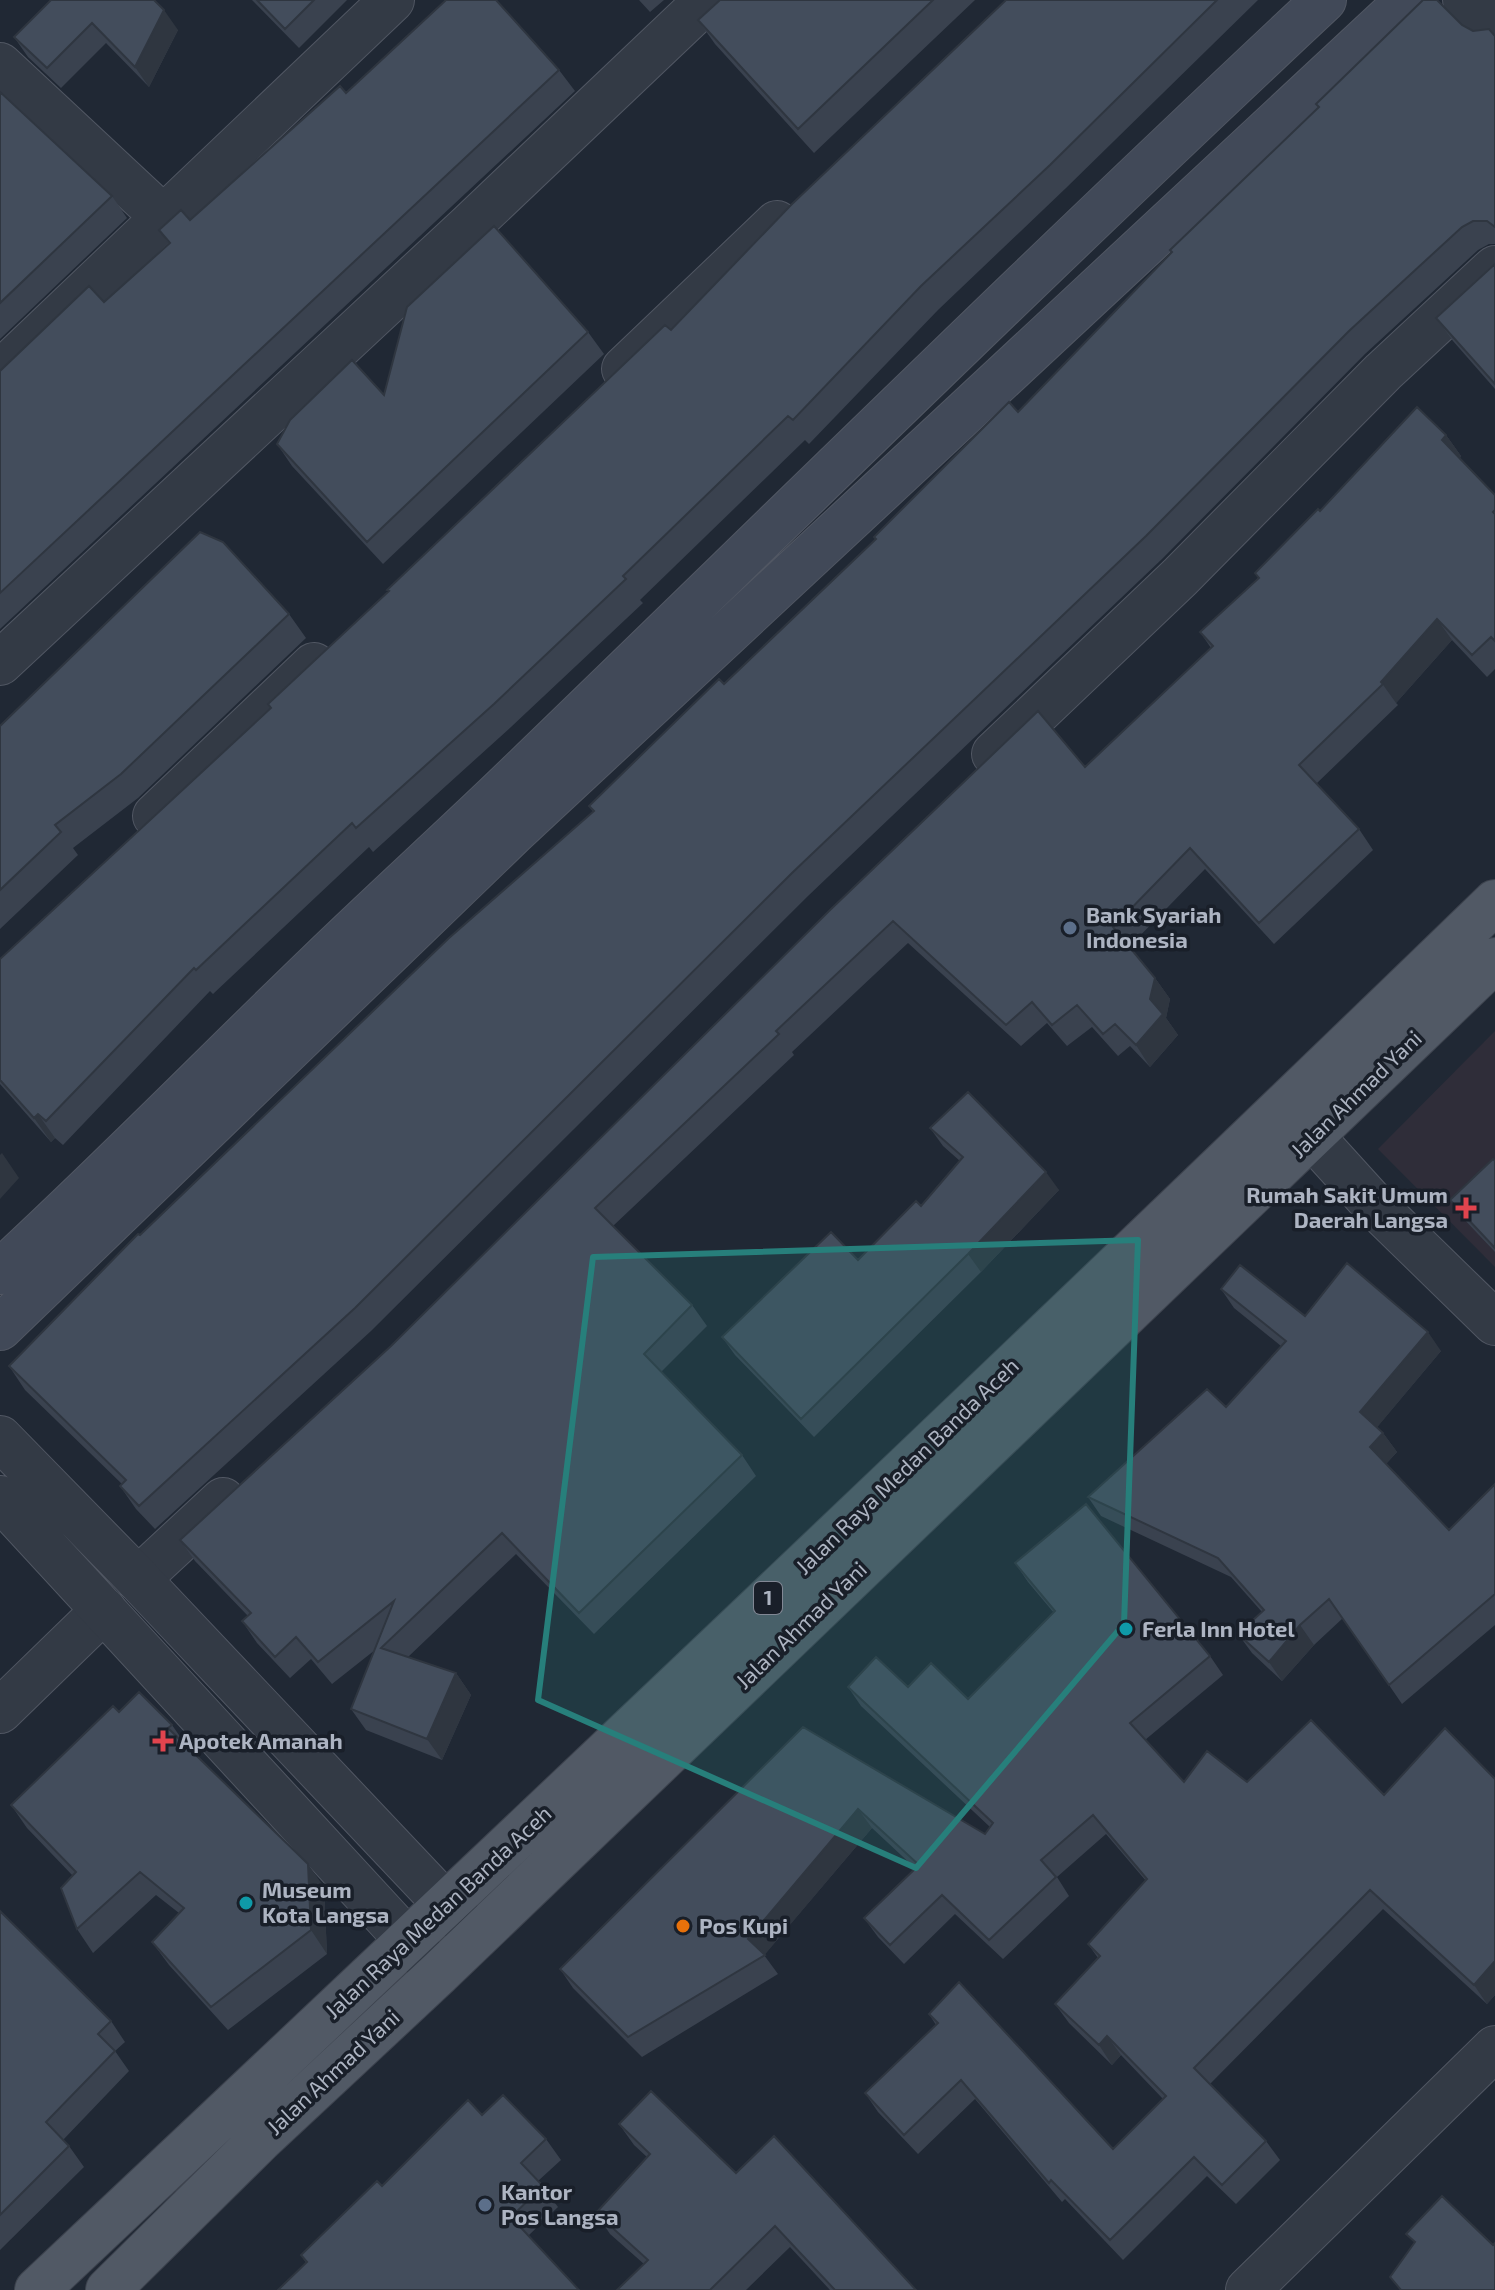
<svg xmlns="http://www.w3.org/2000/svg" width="1495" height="2290" viewBox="0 0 1495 2290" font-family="'Exo 2',sans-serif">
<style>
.medical{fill:#2f2d39}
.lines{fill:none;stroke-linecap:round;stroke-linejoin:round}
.minor-casing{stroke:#515763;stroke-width:46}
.tertiary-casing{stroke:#515763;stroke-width:46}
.secondary-casing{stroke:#515763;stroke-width:46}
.primary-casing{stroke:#3d434e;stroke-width:46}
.minor{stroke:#333a45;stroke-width:44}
.tertiary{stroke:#333a45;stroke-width:44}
.secondary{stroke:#414958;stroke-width:44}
.primary{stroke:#515965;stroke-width:44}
.wall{fill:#3a424f}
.shaded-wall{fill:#2f3640}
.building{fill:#434d5c;stroke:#2f3640;stroke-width:2}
.marked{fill:#277f7b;fill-opacity:0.2;stroke:#277f7b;stroke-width:6;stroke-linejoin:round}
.service-dot{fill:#5c6f8a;stroke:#191f29;stroke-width:3}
.health-dot{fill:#e0444e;stroke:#191f29;stroke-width:3}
.culture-dot{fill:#0f9aa8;stroke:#191f29;stroke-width:3}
.food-dot{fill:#e8710a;stroke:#191f29;stroke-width:3}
.labels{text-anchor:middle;stroke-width:7;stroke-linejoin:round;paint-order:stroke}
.shield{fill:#191f29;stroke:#818794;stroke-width:2}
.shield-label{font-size:20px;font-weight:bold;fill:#adb4c2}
.poi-label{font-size:22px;font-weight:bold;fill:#adb4c2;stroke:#191f29;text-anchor:start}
.street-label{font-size:22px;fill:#adb4c2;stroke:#191f29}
</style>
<rect width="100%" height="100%" fill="#202834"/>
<path class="medical" d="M 1495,1031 L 1495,1267 L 1378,1149 Z"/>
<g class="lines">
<g class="minor-casing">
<path id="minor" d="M 1465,0 L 1495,30
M 0,65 L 163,217
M 624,369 L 777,223
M 0,373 L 392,0
M 0,663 L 469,226 L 707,0
M 994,754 L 1180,577 L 1383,372 L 1495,268
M 155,816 L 314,665
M 138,1579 L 223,1500
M 0,1711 L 104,1610
M 1248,2290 L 1495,2048"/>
</g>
<g class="tertiary-casing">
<path id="tertiary" d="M 1286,1108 L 1374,1205 L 1495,1323
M 0,1438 L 138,1579 L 471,1931
M 0,1498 L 434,1969"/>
</g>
<g class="secondary-casing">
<path id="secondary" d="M 0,1272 C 109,1172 212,1066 318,964 C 384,900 453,838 519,774 C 787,515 1052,254 1324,0
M 0,1328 L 514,832 L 1408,0"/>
</g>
<g class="primary-casing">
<path id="primary" d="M 37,2290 C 526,1830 1013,1369 1495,902
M 108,2290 L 260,2140 L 438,1974 L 1495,960"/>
</g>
<use href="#minor" class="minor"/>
<use href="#tertiary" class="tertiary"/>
<use href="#secondary" class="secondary"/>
<use href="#primary" class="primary"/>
</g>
<path class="wall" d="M 51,0 L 178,30 L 149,87 L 106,43 L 61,88 L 28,57 L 14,37 Z
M 252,0 L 347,0 L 299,48 Z
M 639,0 L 664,0 L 650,12 Z
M 720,0 L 975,0 L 814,153 L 715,44 L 698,20 Z
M 1006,0 L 1258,0 L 1066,188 L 938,310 L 809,444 L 805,440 L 640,600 L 643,603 L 511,727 L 373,852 L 369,847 L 213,994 L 210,991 L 63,1145 L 55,1138 L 51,1142 L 0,1084 L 0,959 L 271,708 L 671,330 Z
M 1462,25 L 1473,31 L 1495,36 L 1495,244 L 1489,244 L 1478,250 L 1365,354 L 1162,559 L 808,896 L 371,1331 L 155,1529 L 136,1509 L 120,1486 L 122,1484 L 25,1390 L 9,1366 L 140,1235 L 593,812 L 589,806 L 724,684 L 1018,412 L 1319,108 L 1316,104 Z
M 559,70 L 575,91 L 0,629 L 0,371 L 104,302 L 169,244 L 159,230 L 190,220 L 346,93 Z
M 0,92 L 112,196 L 127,218 L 0,339 Z
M 1495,264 L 1495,389 L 1453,341 L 1436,318 Z
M 588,332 L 604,354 L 383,564 L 292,466 L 277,444 L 384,395 Z
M 1446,435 L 1461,456 L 1460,458 L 1495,495 L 1495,669 L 1487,677 L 1452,640 L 1396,703 L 1398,705 L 1316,784 L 1359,829 L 1373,850 L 1274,944 L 1205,869 L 1129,947 L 1155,978 L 1170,999 L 1166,1018 L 1178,1035 L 1150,1067 L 1130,1046 L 1118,1056 L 1092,1027 L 1067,1046 L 1047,1023 L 1021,1046 L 908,943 L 792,1052 L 794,1055 L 613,1226 L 692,1305 L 707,1326 L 661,1372 L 742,1455 L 756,1476 L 594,1634 L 516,1554 L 408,1657 L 456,1673 L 471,1695 L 442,1760 L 366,1730 L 351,1709 L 375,1650 L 332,1684 L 311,1659 L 290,1678 L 257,1643 L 242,1621 L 248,1616 L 195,1561 L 180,1540 L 391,1346 L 829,911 L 1085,767 L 1211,648 L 1200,632 L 1258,578 L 1320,511 Z
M 289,614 L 306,638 L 138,798 L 73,848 L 78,855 L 0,929 L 0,726 Z
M 930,1128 L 1059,1190 L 981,1272 L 814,1437 L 735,1355 L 722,1337 L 858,1260 L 921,1206 L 960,1161 L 943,1146 Z
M 1495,1161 L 1495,1252 L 1461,1216 L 1450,1200 Z
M 1221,1289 L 1305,1316 L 1441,1351 L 1377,1427 L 1383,1433 L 1397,1452 L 1386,1464 L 1449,1530 L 1495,1484 L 1495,1625 L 1402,1704 L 1343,1618 L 1314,1645 L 1282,1681 L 1252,1653 L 1238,1634 L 1262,1612 L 1231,1577 L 1101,1516 L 1088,1497 L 1226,1407 L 1281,1346 L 1234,1308 Z
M 1015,1563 L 1210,1656 L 1223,1675 L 1145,1740 L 1184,1782 L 1247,1782 L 1384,1795 L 1495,1779 L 1495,1995 L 1487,2004 L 1383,1909 L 1210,2084 L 1266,2141 L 1280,2160 L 1236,2204 L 1207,2176 L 1123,2260 L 1065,2199 L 1062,2202 L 975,2099 L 918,2154 L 878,2112 L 865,2093 L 936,2025 L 929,2014 L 1113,2149 L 1163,2099 L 1121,2055 L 1112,2065 L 1069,2023 L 1055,2004 L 1098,1958 L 1088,1944 L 1146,1881 L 1106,1834 L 1057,1877 L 1069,1896 L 1003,1959 L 955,1914 L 904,1964 L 878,1937 L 864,1918 L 916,1869 L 872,1828 L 764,1955 L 778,1974 L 642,2057 L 573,1988 L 560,1969 L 803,1727 L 985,1834 L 990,1827 L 861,1706 L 848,1687 L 908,1687 L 968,1699 L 1054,1613 L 1028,1582 Z
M 119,1712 L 172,1725 L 188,1748 L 324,1887 L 327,1954 L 228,2030 L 169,1965 L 152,1942 L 179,1913 L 156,1895 L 93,1953 L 77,1929 L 73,1876 L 27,1828 L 11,1805 Z
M 0,1911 L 111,2021 L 125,2042 L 115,2051 L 129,2071 L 63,2140 L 69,2146 L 84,2167 L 0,2250 Z
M 482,2115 L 546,2139 L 561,2160 L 538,2181 L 558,2207 L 528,2236 L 306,2263 L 301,2255 L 382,2186 Z
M 619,2124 L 736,2173 L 916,2290 L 830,2290 L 790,2247 L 746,2290 L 617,2290 L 644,2264 L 610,2234 L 596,2213 L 647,2157 L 634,2145 Z"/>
<path class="shaded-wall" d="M 164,10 L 178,30 L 149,87 L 135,67 Z
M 1446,435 L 1461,456 L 1457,461 L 1442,440 Z
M 1437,619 L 1452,640 L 1396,703 L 1381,682 Z
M 1155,978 L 1170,999 L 1166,1018 L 1178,1035 L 1150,1067 L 1136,1045 L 1150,999 Z
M 38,1114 L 55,1138 L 51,1142 L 34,1118 Z
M 2,1153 L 19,1178 L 0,1199 L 0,1155 Z
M 1046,1172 L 1059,1190 L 981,1272 L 968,1254 Z
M 1428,1332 L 1441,1351 L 1374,1431 L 1360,1412 Z
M 1383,1433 L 1397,1452 L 1384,1466 L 1370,1447 Z
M 1300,1625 L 1314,1645 L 1282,1681 L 1269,1662 Z
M 456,1673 L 471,1695 L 442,1760 L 427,1739 Z
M 858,1809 L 872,1828 L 762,1958 L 748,1939 Z
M 308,1864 L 324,1887 L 327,1954 L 311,1930 Z
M 1495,1961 L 1495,1995 L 1487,2004 L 1474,1985 Z
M 1107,2036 L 1121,2055 L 1112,2065 L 1099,2045 Z"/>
<path class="building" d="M 51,0 L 154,0 L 164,10 L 135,67 L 92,23 L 47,68 L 14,37 Z
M 257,0 L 314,0 L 285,29 Z
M 446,0 L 496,0 L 559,70 L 0,593 L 0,371 L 89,286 L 104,302 L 170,243 L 159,230 L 181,210 L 190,220 L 340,86 L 346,93 Z
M 720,0 L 933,0 L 798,129 L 698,20 Z
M 1006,0 L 1217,0 L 1050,165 L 921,286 L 793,420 L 788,416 L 623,576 L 626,579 L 494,704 L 356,828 L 352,823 L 196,970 L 194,968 L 46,1121 L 38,1114 L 34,1118 L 0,1080 L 0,959 L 271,708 L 268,704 L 389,591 L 387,590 L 665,325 L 671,330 L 791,205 Z
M 1423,0 L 1437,0 L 1462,25 L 1473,31 L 1489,29 L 1495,36 L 1495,227 L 1487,221 L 1473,221 L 1462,227 L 1349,331 L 1146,536 L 792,873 L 355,1308 L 139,1506 L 120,1486 L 126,1480 L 9,1366 L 138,1234 L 140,1235 L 449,938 L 594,811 L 589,806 L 719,679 L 724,684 L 876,539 L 874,537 L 1009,402 L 1018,412 L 1172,252 L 1170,250 L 1319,107 L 1316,104 Z
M 0,92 L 112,196 L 0,303 Z
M 494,226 L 588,332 L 367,542 L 277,444 L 290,420 L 352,360 L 384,395 L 407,307 Z
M 1495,264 L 1495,384 L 1436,318 Z
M 1417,407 L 1446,435 L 1442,440 L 1495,495 L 1495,510 L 1493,512 L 1495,514 L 1495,641 L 1491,637 L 1472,655 L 1437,619 L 1381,682 L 1383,684 L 1299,765 L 1359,829 L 1259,923 L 1190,848 L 1113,927 L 1155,978 L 1150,999 L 1163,1014 L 1136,1045 L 1115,1024 L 1103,1034 L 1077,1005 L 1052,1025 L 1032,1002 L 1006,1025 L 893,921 L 776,1031 L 779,1034 L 595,1208 L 692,1305 L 644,1354 L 742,1455 L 579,1613 L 502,1533 L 381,1648 L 456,1673 L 427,1739 L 351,1709 L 394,1601 L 318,1662 L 296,1637 L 275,1657 L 242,1621 L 251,1613 L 180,1540 L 391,1346 L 829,911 L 1038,711 L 1085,767 L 1213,646 L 1200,632 L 1259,578 L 1255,573 L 1318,509 L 1320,511 Z
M 200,532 L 223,542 L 289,614 L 121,774 L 55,825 L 61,832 L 0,890 L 0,726 Z
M 968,1092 L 1046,1172 L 968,1254 L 801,1419 L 722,1337 L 831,1232 L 858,1260 L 916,1201 L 921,1206 L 963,1157 L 930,1128 Z
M 1493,1159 L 1495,1161 L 1495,1248 L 1450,1200 Z
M 1347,1263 L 1428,1332 L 1360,1412 L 1383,1433 L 1370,1447 L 1449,1530 L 1495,1484 L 1495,1594 L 1389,1685 L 1329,1599 L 1300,1625 L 1269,1662 L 1238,1634 L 1264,1610 L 1218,1558 L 1088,1497 L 1207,1389 L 1226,1407 L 1286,1341 L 1221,1289 L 1240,1265 L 1305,1316 Z
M 1086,1504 L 1210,1656 L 1130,1723 L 1184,1782 L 1207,1751 L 1247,1782 L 1311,1720 L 1384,1795 L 1445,1728 L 1495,1779 L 1495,1961 L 1474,1985 L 1370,1890 L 1194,2068 L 1266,2141 L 1222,2185 L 1194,2157 L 1110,2240 L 1051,2180 L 1049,2183 L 961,2080 L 904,2135 L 865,2093 L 938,2023 L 929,2014 L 959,1982 L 1113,2149 L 1166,2096 L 1107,2036 L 1099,2045 L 1055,2004 L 1100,1956 L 1088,1944 L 1147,1879 L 1093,1815 L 1041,1860 L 1056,1877 L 989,1940 L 942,1895 L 890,1945 L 864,1918 L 919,1865 L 858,1809 L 748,1939 L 765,1955 L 628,2037 L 560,1969 L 803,1727 L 985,1834 L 993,1823 L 848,1687 L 876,1657 L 908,1687 L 931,1663 L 968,1699 L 1055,1611 L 1015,1563 Z
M 139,1692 L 172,1725 L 168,1728 L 308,1864 L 311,1930 L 211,2007 L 152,1942 L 184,1908 L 140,1872 L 77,1929 L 61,1888 L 76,1872 L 11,1805 L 113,1706 L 119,1712 Z
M 0,1911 L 111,2021 L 98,2034 L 115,2051 L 46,2122 L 69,2146 L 0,2215 Z
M 651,2091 L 736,2173 L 774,2136 L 916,2290 L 835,2290 L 775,2226 L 710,2290 L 617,2290 L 648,2260 L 596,2213 L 650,2154 L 619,2124 Z
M 503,2095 L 546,2139 L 521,2163 L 543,2186 L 511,2217 L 579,2290 L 278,2290 L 307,2262 L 301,2255 L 377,2181 L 382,2186 L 468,2100 L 482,2115 Z
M 1442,2196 L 1493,2245 L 1495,2243 L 1495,2290 L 1401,2290 L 1390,2277 L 1415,2242 L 1406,2234 Z"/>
<path class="marked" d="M 1138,1240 L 1124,1624 L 916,1868 L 538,1700 L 593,1257 Z"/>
<g class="service-dot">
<circle cx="1070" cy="928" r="8"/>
<circle cx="485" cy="2205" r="8"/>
</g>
<g class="health-dot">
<path d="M1462 1196h8v8h8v8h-8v8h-8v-8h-8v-8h8z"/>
<path d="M159 1729h8v8h8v8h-8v8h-8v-8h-8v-8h8z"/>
</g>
<g class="culture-dot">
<circle cx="1126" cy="1629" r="8"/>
<circle cx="246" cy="1903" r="8"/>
</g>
<circle class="food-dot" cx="683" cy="1926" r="8"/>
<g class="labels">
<rect class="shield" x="754" y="1582" width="28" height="32" rx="6"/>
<g class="shield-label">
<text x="768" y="1605">1</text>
</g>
<g class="poi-label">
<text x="1086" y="923">Bank Syariah<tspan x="1086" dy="25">Indonesia</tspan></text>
<text x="1448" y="1203" text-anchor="end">Rumah Sakit Umum<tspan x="1448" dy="25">Daerah Langsa</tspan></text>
<text x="1142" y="1637">Ferla Inn Hotel</text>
<text x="179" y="1749">Apotek Amanah</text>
<text x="262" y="1898">Museum<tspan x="262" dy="25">Kota Langsa</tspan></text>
<text x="699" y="1934">Pos Kupi</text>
<text x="501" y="2200">Kantor<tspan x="501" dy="25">Pos Langsa</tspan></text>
</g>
<g class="street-label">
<text transform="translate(1356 1094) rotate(-44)" y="8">Jalan Ahmad Yani</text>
<text transform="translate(907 1466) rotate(-44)" y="8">Jalan Raya Medan Banda Aceh</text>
<text transform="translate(801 1625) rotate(-44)" y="8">Jalan Ahmad Yani</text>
<text transform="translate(438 1912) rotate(-43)" y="8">Jalan Raya Medan Banda Aceh</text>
<text transform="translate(333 2072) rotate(-43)" y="8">Jalan Ahmad Yani</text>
</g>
</g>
</svg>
